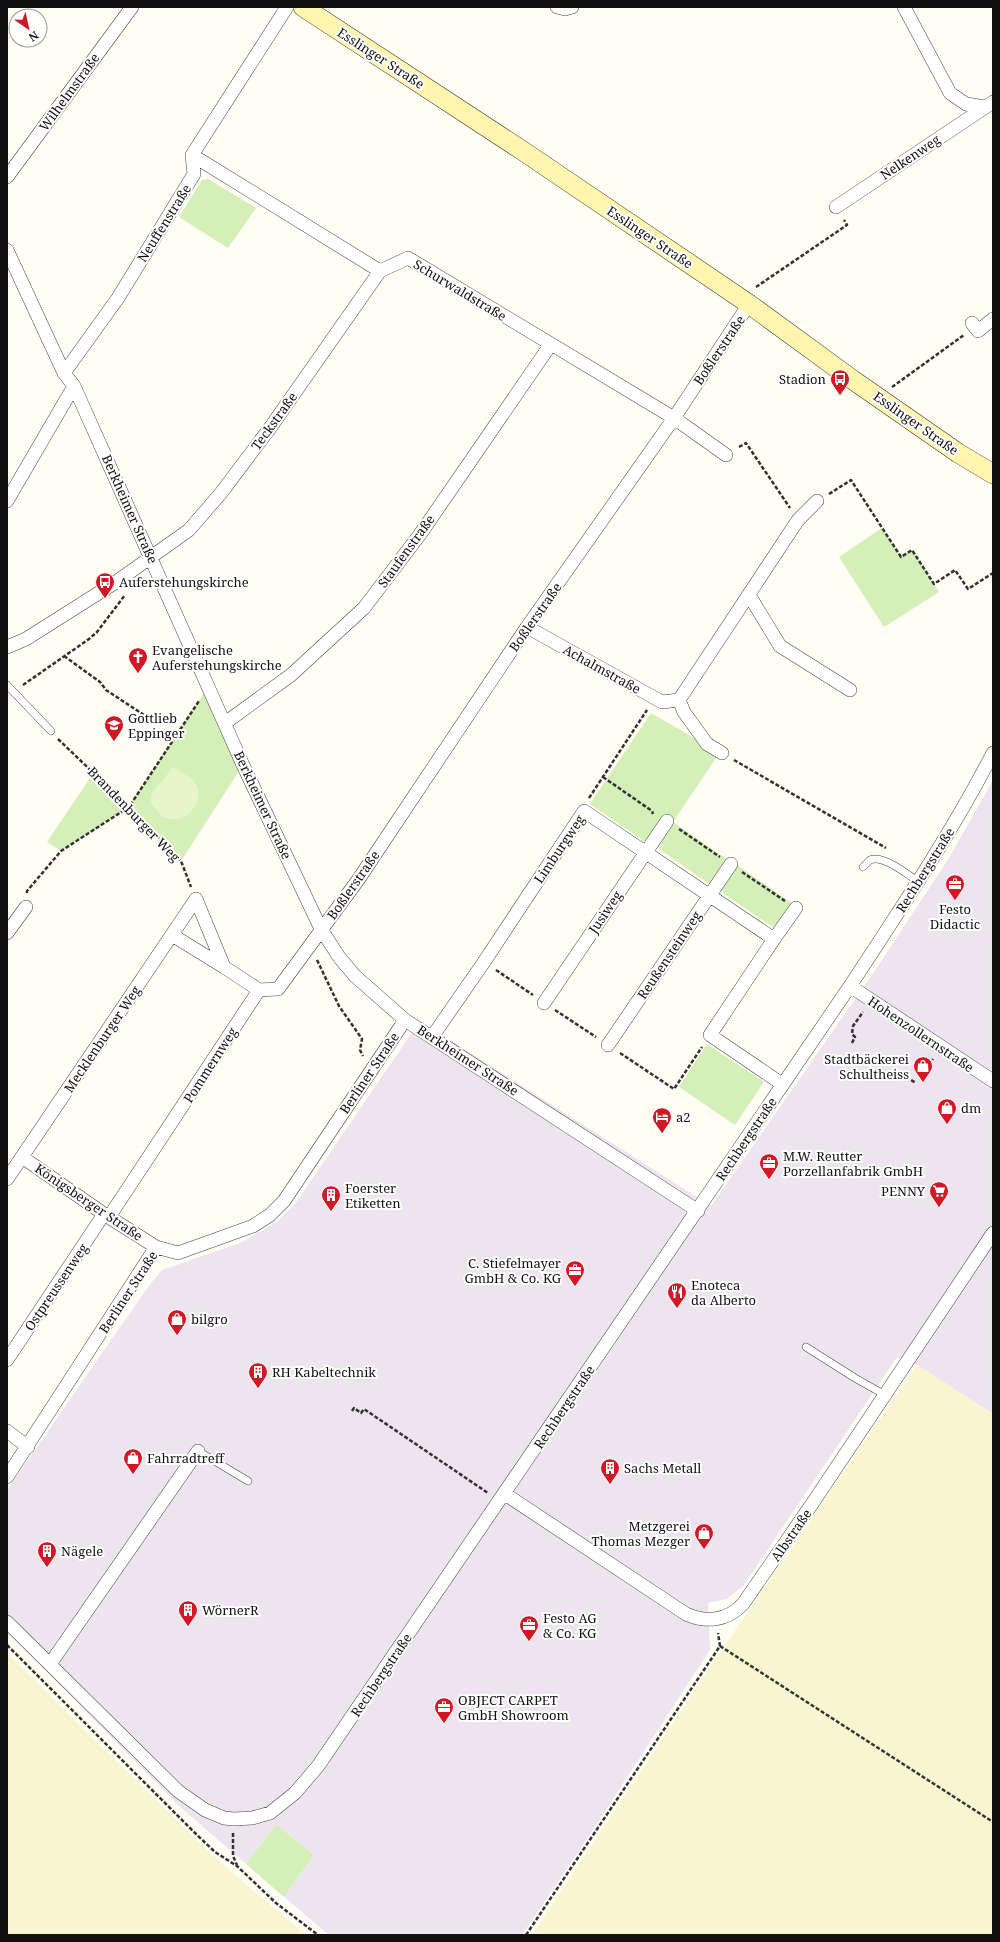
<svg xmlns="http://www.w3.org/2000/svg" width="1000" height="1942" viewBox="0 0 1000 1942" font-family="'Noto Serif',serif">
<style>
.industrial{fill:#eee4ef}
.farmland{fill:#f9f5d0}
.green{fill:#d5efb8}
.pitch{fill:#e7f5cb}
.lines{fill:none;stroke-linecap:round;stroke-linejoin:round}
.service-casing{stroke:#434343;stroke-width:8}
.minor-casing{stroke:#434343;stroke-width:14}
.secondary-casing{stroke:#323232;stroke-width:20}
.path{stroke:#323232;stroke-width:2.5;stroke-dasharray:4 2;stroke-linecap:butt}
.service{stroke:#fff;stroke-width:7}
.minor{stroke:#fff;stroke-width:13}
.secondary{stroke:#fff5af;stroke-width:19}
.labels{text-anchor:middle;stroke-width:4;stroke-linejoin:round;paint-order:stroke}
.street-label{font-size:13px;fill:#101010;stroke:#fff}
.poi-label{font-size:13px;fill:#101010;stroke:#fff;text-anchor:start}
</style>
<rect width="100%" height="100%" fill="#fffdf4"/>
<path class="industrial" d="M 993,780 L 993,1414 L 917,1365 L 897,1357 L 744,1585 L 727,1599 L 708,1603 L 710,1650 L 583,1845 L 522,1935 L 329,1935 L 284,1897 L 314,1855 L 276,1824 L 246,1864 L 179,1806 L 7,1631 L 7,1490 L 148,1287 L 162,1270 L 240,1243 L 275,1223 L 295,1204 L 420,1021 L 711,1206 L 874,972 L 949,858 Z"/>
<path class="farmland" d="M 917,1365 L 993,1414 L 993,1935 L 532,1935 L 715,1660 Z
M 7,1652 L 197,1841 L 264,1900 L 307,1935 L 7,1935 Z"/>
<path class="green" d="M 208,179 L 256,208 L 228,248 L 179,217 L 202,180 Z
M 882,528 L 901,557 L 912,550 L 939,592 L 884,627 L 839,557 Z
M 208,687 L 243,765 L 181,861 L 129,807 L 61,851 L 47,842 L 94,772 L 129,806 Z
M 651,713 L 698,740 L 718,755 L 673,822 L 729,861 L 715,881 L 709,884 L 658,848 L 673,822 L 650,839 L 644,841 L 590,804 Z
M 737,865 L 793,904 L 779,924 L 773,927 L 724,894 L 721,890 L 722,887 Z
M 707,1044 L 764,1082 L 735,1125 L 679,1087 Z
M 276,1824 L 314,1855 L 284,1897 L 246,1864 Z"/>
<path class="pitch" d="M 173,767 C 181,772 193,778 197,786 C 203,800 191,817 177,819 C 173,820 166,818 162,817 L 151,803 L 151,795 Z"/>
<g class="lines">
<g class="service-casing">
<path id="service" d="M 7,685 L 51,731
M 863,867 C 865,865 868,862 870,860 C 883,854 908,875 919,882
M 806,1347 L 855,1378 L 885,1395
M 198,1451 L 248,1481"/>
</g>
<g class="minor-casing">
<path id="minor" d="M 557,7 L 565,9 L 572,7
M 904,7 L 950,93 L 966,104 L 984,107
M 192,155 L 380,271 L 408,258 L 674,418 L 726,455
M 7,177 L 132,7
M 836,207 L 993,102
M 7,250 L 64,373 L 74,386 L 243,765 L 321,929 L 339,957 L 355,976 L 405,1020 L 698,1211
M 972,323 L 978,331 L 993,319
M 64,373 L 118,298 L 194,174 L 192,155 L 287,7
M 7,501 L 74,386
M 749,595 L 780,646 L 850,690
M 527,627 L 662,702 L 679,700 L 798,520 L 817,501
M 7,647 L 26,639 L 116,582 L 189,530 L 221,493 L 270,428 L 380,271
M 679,700 L 684,712 L 707,744 L 722,753
M 225,723 L 291,675 L 364,608 L 421,533 L 551,344
M 196,899 L 224,967 L 259,990
M 7,933 L 26,907
M 172,935 L 224,967
M 774,939 L 796,908
M 850,986 L 993,1081
M 544,1003 L 667,821
M 432,1037 L 484,962 L 584,811 L 774,939 L 710,1035 L 782,1084
M 608,1045 L 731,864
M 22,1157 L 104,1214 L 156,1247
M 7,1179 L 196,899
M 109,1217 L 259,990 L 278,989 L 358,880 L 527,627 L 674,418 L 749,304
M 7,1360 L 104,1214
M 7,1431 L 28,1447
M 7,1477 L 156,1247 L 178,1253 L 253,1226 L 270,1215 L 284,1201 L 405,1020
M 505,1494 L 686,1614 C 706,1623 727,1621 743,1604 L 812,1504 L 993,1233
M 7,1622 L 178,1791 L 205,1810 L 224,1818 L 234,1819 L 252,1818 L 270,1813 L 295,1793 L 318,1766 L 850,986 C 900,910 951,834 993,753
M 50,1664 L 198,1451"/>
</g>
<g class="secondary-casing">
<path id="secondary" d="M 303,7 L 523,151 L 749,304 L 853,380 L 958,453 L 993,474"/>
</g>
<path class="path" d="M 756,287 L 847,225 L 844,220
M 892,387 L 964,335
M 739,447 L 746,443 L 790,508
M 829,494 L 851,480 L 901,557 L 912,550 L 934,584 L 955,570 L 968,589 L 993,573
M 64,656 L 100,682 L 106,690 L 144,715
M 23,685 L 89,639 L 97,632 L 125,595
M 58,739 L 129,807 L 181,861 L 191,887
M 734,760 L 886,848
M 603,777 L 652,811 L 653,814
M 589,798 L 647,710
M 679,829 L 720,857
M 742,872 L 785,901
M 27,893 L 27,891 L 61,851 L 129,807 L 199,701
M 317,960 L 339,1006 L 362,1039 L 360,1050 L 363,1056
M 496,970 L 533,995
M 555,1010 L 596,1037
M 852,1043 L 855,1037 L 852,1034 L 853,1026 L 863,1012
M 620,1053 L 674,1089 L 702,1047
M 926,1070 L 933,1059
M 906,1077 L 916,1083
M 352,1411 L 354,1408 L 361,1413 L 364,1409 L 488,1493
M 7,1645 L 197,1835 L 215,1852 L 237,1866 L 276,1903 L 318,1935
M 720,1646 L 993,1822
M 233,1833 L 233,1856 L 237,1865
M 526,1935 L 720,1646 L 718,1633"/>
<use href="#service" class="service"/>
<use href="#minor" class="minor"/>
<use href="#secondary" class="secondary"/>
</g>
<defs>
<g id="bus-pin" transform="scale(1)"><path d="M0 17L-7.5 6A9.5 9.5 0 1 1 7.5 6Z" fill="#d11824" stroke="#fff"/><path d="M-5-6H5V4H4V6H2V4H-2V6H-4V4H-5ZM-3.5-4V0h7V-4ZM-3.5 1.2v1.5H-2V1.2ZM2 1.2v1.5H3.5V1.2Z" fill="#fff"/></g>
<g id="church-pin" transform="scale(1)"><path d="M0 17L-7.5 6A9.5 9.5 0 1 1 7.5 6Z" fill="#d11824" stroke="#fff"/><path d="M-1.2-6h2.4v3.5h3.3v2.4h-3.3V6h-2.4V-.1h-3.3v-2.4h3.3Z" fill="#fff"/></g>
<g id="school-pin" transform="scale(1)"><path d="M0 17L-7.5 6A9.5 9.5 0 1 1 7.5 6Z" fill="#d11824" stroke="#fff"/><path d="M0-5L7-2L0 1L-7-2ZM-4 1L0 2.5L4 1V4Q0 6-4 4Z" fill="#fff"/></g>
<g id="office-pin" transform="scale(1)"><path d="M0 17L-7.5 6A9.5 9.5 0 1 1 7.5 6Z" fill="#d11824" stroke="#fff"/><path d="M-6-3h4V-5.5h4V-3h4V5H-6ZM-1-4.5V-3h2v-1.5ZM-6 0V1H6V0Z" fill="#fff"/></g>
<g id="shop-pin" transform="scale(1)"><path d="M0 17L-7.5 6A9.5 9.5 0 1 1 7.5 6Z" fill="#d11824" stroke="#fff"/><path d="M-5-2.5h2.3a2.7 3.5 0 0 1 5.4 0H5L5.5 6h-11ZM-1.5-2.5h3a1.5 2.3 0 0 0-3 0Z" fill="#fff"/></g>
<g id="hotel-pin" transform="scale(1)"><path d="M0 17L-7.5 6A9.5 9.5 0 1 1 7.5 6Z" fill="#d11824" stroke="#fff"/><path d="M-6-4.5h1.5V1H6V5H4.5V3h-9V5H-6ZM-4 0a1.8 1.8 0 1 1 3.6 0ZM.5 0V-2.5h3Q6-2.5 6 0Z" fill="#fff"/></g>
<g id="supermarket-pin" transform="scale(1)"><path d="M0 17L-7.5 6A9.5 9.5 0 1 1 7.5 6Z" fill="#d11824" stroke="#fff"/><path d="M-6-5.5h2.5l.6 2H6L4.5 2H-2.5L-4.4-4H-6ZM-1.5 3.2a1.3 1.3 0 1 0 .1 0ZM3 3.2a1.3 1.3 0 1 0 .1 0Z" fill="#fff"/></g>
<g id="building-pin" transform="scale(1)"><path d="M0 17L-7.5 6A9.5 9.5 0 1 1 7.5 6Z" fill="#d11824" stroke="#fff"/><path d="M-4-6H4V6H1V3H-1V6H-4ZM-2.5-4.3h1.7v1.8h-1.7ZM.8-4.3h1.7v1.8H.8ZM-2.5-1h1.7V.8h-1.7ZM.8-1h1.7V.8H.8Z" fill="#fff"/></g>
<g id="restaurant-pin" transform="scale(1)"><path d="M0 17L-7.5 6A9.5 9.5 0 1 1 7.5 6Z" fill="#d11824" stroke="#fff"/><path d="M-5-6h1v4h1v-4h1v4h1v-4h1v5L-1.5 .5V6h-2V.5L-5-1ZM5-6V6H3V1.5H1.5Q1.5-4 5-6Z" fill="#fff"/></g>
</defs>
<g fill-rule="evenodd">
<use href="#bus-pin" x="840" y="379"/>
<use href="#bus-pin" x="105" y="582"/>
<use href="#church-pin" x="138" y="657"/>
<use href="#school-pin" x="114" y="725"/>
<use href="#office-pin" x="955" y="884"/>
<use href="#shop-pin" x="923" y="1066"/>
<use href="#shop-pin" x="947" y="1108"/>
<use href="#hotel-pin" x="662" y="1117"/>
<use href="#office-pin" x="769" y="1163"/>
<use href="#supermarket-pin" x="939" y="1191"/>
<use href="#building-pin" x="331" y="1195"/>
<use href="#office-pin" x="575" y="1270"/>
<use href="#restaurant-pin" x="677" y="1292"/>
<use href="#shop-pin" x="177" y="1319"/>
<use href="#building-pin" x="258" y="1372"/>
<use href="#shop-pin" x="133" y="1458"/>
<use href="#building-pin" x="610" y="1468"/>
<use href="#shop-pin" x="704" y="1533"/>
<use href="#building-pin" x="47" y="1551"/>
<use href="#building-pin" x="188" y="1610"/>
<use href="#office-pin" x="529" y="1625"/>
<use href="#office-pin" x="444" y="1707"/>
</g>
<g class="labels">
<g class="street-label">
<text transform="translate(381 58) rotate(33)" y="5">Esslinger Straße</text>
<text transform="translate(69 92) rotate(-54)" y="5">Wilhelmstraße</text>
<text transform="translate(910 157) rotate(-34)" y="5">Nelkenweg</text>
<text transform="translate(164 223) rotate(-58)" y="5">Neuffenstraße</text>
<text transform="translate(650 237) rotate(34)" y="5">Esslinger Straße</text>
<text transform="translate(460 290) rotate(31)" y="5">Schurwaldstraße</text>
<text transform="translate(719 350) rotate(-56)" y="5">Boßlerstraße</text>
<text transform="translate(274 421) rotate(-54)" y="5">Teckstraße</text>
<text transform="translate(916 423) rotate(35)" y="5">Esslinger Straße</text>
<text transform="translate(130 509) rotate(66)" y="5">Berkheimer Straße</text>
<text transform="translate(406 551) rotate(-54)" y="5">Staufenstraße</text>
<text transform="translate(535 617) rotate(-55)" y="5">Boßlerstraße</text>
<text transform="translate(602 669) rotate(29)" y="5">Achalmstraße</text>
<text transform="translate(263 805) rotate(65)" y="5">Berkheimer Straße</text>
<text transform="translate(134 814) rotate(46)" y="5">Brandenburger Weg</text>
<text transform="translate(559 849) rotate(-56)" y="5">Limburgweg</text>
<text transform="translate(925 870) rotate(-58)" y="5">Rechbergstraße</text>
<text transform="translate(353 885) rotate(-55)" y="5">Boßlerstraße</text>
<text transform="translate(605 912) rotate(-56)" y="5">Jusiweg</text>
<text transform="translate(669 955) rotate(-56)" y="5">Reußensteinweg</text>
<text transform="translate(921 1034) rotate(34)" y="5">Hohenzollernstraße</text>
<text transform="translate(102 1039) rotate(-56)" y="5">Mecklenburger Weg</text>
<text transform="translate(468 1060) rotate(33)" y="5">Berkheimer Straße</text>
<text transform="translate(210 1065) rotate(-57)" y="5">Pommernweg</text>
<text transform="translate(369 1073) rotate(-56)" y="5">Berliner Straße</text>
<text transform="translate(746 1139) rotate(-56)" y="5">Rechbergstraße</text>
<text transform="translate(89 1202) rotate(34)" y="5">Königsberger Straße</text>
<text transform="translate(56 1287) rotate(-56)" y="5">Ostpreussenweg</text>
<text transform="translate(128 1292) rotate(-57)" y="5">Berliner Straße</text>
<text transform="translate(564 1407) rotate(-56)" y="5">Rechbergstraße</text>
<text transform="translate(791 1535) rotate(-55)" y="5">Albstraße</text>
<text transform="translate(381 1675) rotate(-56)" y="5">Rechbergstraße</text>
</g>
<g class="poi-label">
<text x="826" y="384" text-anchor="end">Stadion</text>
<text x="119" y="587">Auferstehungskirche</text>
<text x="152" y="655">Evangelische<tspan x="152" dy="15">Auferstehungskirche</tspan></text>
<text x="128" y="723">Gottlieb<tspan x="128" dy="15">Eppinger</tspan></text>
<text x="955" y="914" text-anchor="middle">Festo<tspan x="955" dy="15">Didactic</tspan></text>
<text x="909" y="1064" text-anchor="end">Stadtbäckerei<tspan x="909" dy="15">Schultheiss</tspan></text>
<text x="961" y="1113">dm</text>
<text x="676" y="1122">a2</text>
<text x="783" y="1161">M.W. Reutter<tspan x="783" dy="15">Porzellanfabrik GmbH</tspan></text>
<text x="345" y="1193">Foerster<tspan x="345" dy="15">Etiketten</tspan></text>
<text x="925" y="1196" text-anchor="end">PENNY</text>
<text x="561" y="1268" text-anchor="end">C. Stiefelmayer<tspan x="561" dy="15">GmbH &amp; Co. KG</tspan></text>
<text x="691" y="1290">Enoteca<tspan x="691" dy="15">da Alberto</tspan></text>
<text x="191" y="1324">bilgro</text>
<text x="272" y="1377">RH Kabeltechnik</text>
<text x="147" y="1463">Fahrradtreff</text>
<text x="624" y="1473">Sachs Metall</text>
<text x="690" y="1531" text-anchor="end">Metzgerei<tspan x="690" dy="15">Thomas Mezger</tspan></text>
<text x="61" y="1556">Nägele</text>
<text x="202" y="1615">WörnerR</text>
<text x="543" y="1623">Festo AG<tspan x="543" dy="15">&amp; Co. KG</tspan></text>
<text x="458" y="1705">OBJECT CARPET<tspan x="458" dy="15">GmbH Showroom</tspan></text>
</g>
</g>
<rect width="1000" height="1942" fill="none" stroke="#101010" stroke-width="16"/>
<g transform="translate(28 28) rotate(146)"><circle r="19" fill="#ffffff" stroke="#9f9f9f"/>
<path d="M0-3L7 15L0 10L-7 15Z" fill="#d11824"/>
<text y="-6" font-size="11" font-weight="bold" text-anchor="middle" fill="#101010">N</text>
</g>
</svg>
